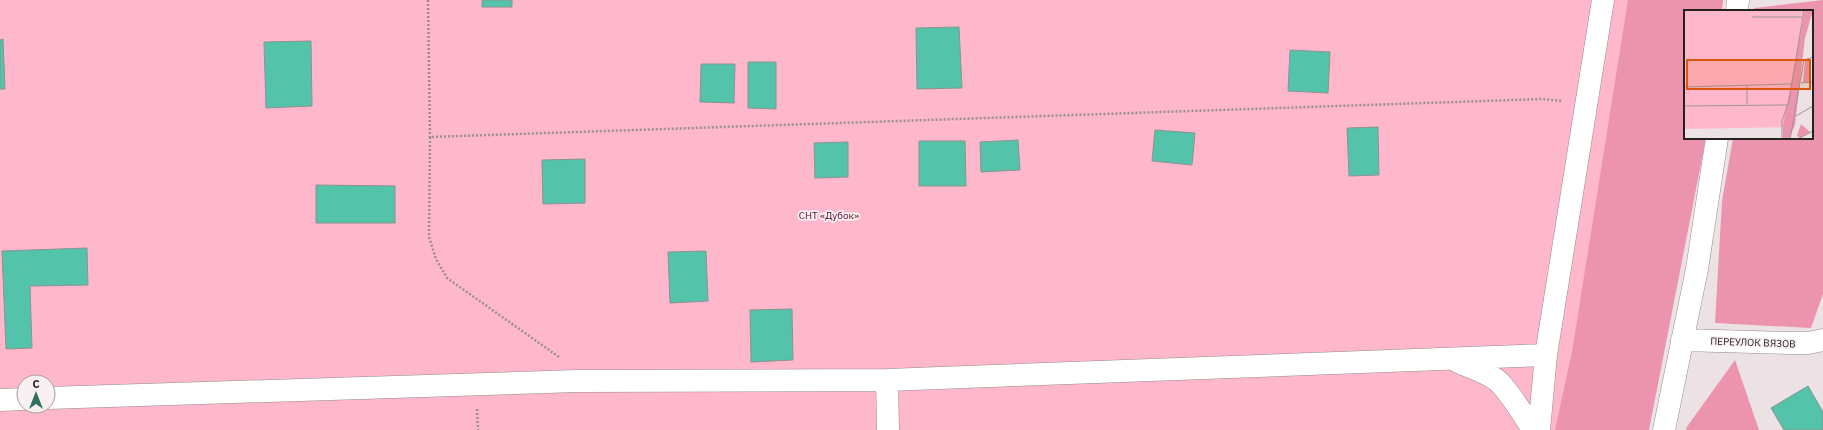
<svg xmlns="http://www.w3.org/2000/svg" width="1823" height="430" viewBox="0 0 1823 430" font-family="'IBM Plex Sans',sans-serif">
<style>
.green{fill:#ffb7cb;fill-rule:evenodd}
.forest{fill:#ec94ad}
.building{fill:#53c3a9;stroke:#8a9391}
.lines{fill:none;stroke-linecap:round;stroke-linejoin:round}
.minor-casing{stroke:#938a8c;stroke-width:23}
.path{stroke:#979092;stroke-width:2.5;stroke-dasharray:2 2;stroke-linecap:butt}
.minor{stroke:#fff;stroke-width:22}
.labels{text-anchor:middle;stroke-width:3.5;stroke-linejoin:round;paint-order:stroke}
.park-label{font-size:10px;fill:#56072a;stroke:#f9f0f2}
.street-label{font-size:10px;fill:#242122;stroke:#f9f0f2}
.inset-road{fill:none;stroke:#9c9597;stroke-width:1}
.view{fill:#de560d;fill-opacity:0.15;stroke:#de560d;stroke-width:2}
.inset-edge{fill:none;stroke:#242122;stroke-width:2}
</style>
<rect width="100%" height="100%" fill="#ece2e5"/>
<path class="green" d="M 0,0 L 1659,0 L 1582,430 L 0,430 ZM 24,382 L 48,382 L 48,406 L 24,406 Z"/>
<path class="forest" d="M 1628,0 L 1723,0 L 1722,11 L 1685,11 L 1685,138 L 1706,138 L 1649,430 L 1555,430 L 1572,352 Z
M 1823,0 L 1823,294 L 1811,328 L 1715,323 L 1722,201 L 1733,138 L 1812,138 L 1812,11 L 1754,11 L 1754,8 Z
M 1735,360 L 1759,430 L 1687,430 L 1686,428 Z"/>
<path class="building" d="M 482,0 L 512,0 L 512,7 L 482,7 Z
M 959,27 L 962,88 L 917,89 L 916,28 Z
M 3,39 L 5,89 L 0,89 L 0,40 Z
M 311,41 L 312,106 L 266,108 L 264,42 Z
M 1290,50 L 1330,52 L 1328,93 L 1288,91 Z
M 748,62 L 776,62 L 776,109 L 748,108 Z
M 701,64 L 735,64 L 734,103 L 700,102 Z
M 1378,127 L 1379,175 L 1349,176 L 1347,128 Z
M 1155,130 L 1195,133 L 1192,165 L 1152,161 Z
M 1018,140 L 1020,170 L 981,172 L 980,142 Z
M 919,141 L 965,141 L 966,186 L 919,186 Z
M 848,142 L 848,177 L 815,178 L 814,143 Z
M 585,159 L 585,203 L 543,204 L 542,160 Z
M 316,185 L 395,186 L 395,223 L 316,223 Z
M 87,248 L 88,285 L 30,286 L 32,348 L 6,349 L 2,251 Z
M 706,251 L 708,301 L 670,303 L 668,252 Z
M 792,309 L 793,360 L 751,362 L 750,310 Z
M 1808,386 L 1823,412 L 1823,430 L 1784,430 L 1771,408 Z"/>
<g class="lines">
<g class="minor-casing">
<path id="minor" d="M 1737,11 L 1738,0
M 1682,340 L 1788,343 L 1808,343 L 1823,340
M 1458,362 C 1472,368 1490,373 1500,383 C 1513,397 1523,414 1533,430
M 887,380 L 888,430
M 48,398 L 578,381 L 887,380 L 1546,355
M 0,400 L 24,399
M 1539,430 L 1546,355 L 1603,0
M 1664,430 L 1697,269 L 1717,138"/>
</g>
<path class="path" d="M 428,0 L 430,137
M 559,357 L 447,278 L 436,259 L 429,237 L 430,137 L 1542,99 L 1562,101
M 477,409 L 478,430"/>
<use href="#minor" class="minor"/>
</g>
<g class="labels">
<g class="park-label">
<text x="829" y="219">СНТ «Дубок»</text>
</g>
<g class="street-label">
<text transform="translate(1753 342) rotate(2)" y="4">ПЕРЕУЛОК ВЯЗОВ</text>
</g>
</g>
<g transform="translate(1684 10)">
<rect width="129" height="129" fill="#ece2e5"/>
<path d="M 0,0 L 124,0 L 103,117 L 0,119 Z" fill="#ffb7cb"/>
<path d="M 121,0 L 129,0 L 121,28 L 111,115 L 105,129 L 99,129 L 99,116 ZM 127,50 L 125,72 L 119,72 L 121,51 ZM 117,114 L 126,122 L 116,128 L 113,126 Z" fill="#ec94ad"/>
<path class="inset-road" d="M 68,7 L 118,7M 117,73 L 129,72M 63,76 L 63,94M 0,77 L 107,74M 0,96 L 103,95M 112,106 L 129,96M 98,129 L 98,111 L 105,91 L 120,0M 106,129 L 120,50 L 129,47M 114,129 L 129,121"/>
<path class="view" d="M 3,50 L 126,50 L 126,79 L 3,79 Z"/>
<rect width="129" height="129" class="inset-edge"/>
</g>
<g transform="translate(36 394)"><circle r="19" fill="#f9f0f2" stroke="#a49d9f"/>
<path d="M0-3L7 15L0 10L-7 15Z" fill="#2f7161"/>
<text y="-6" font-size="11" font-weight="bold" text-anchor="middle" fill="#242122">С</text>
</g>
</svg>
